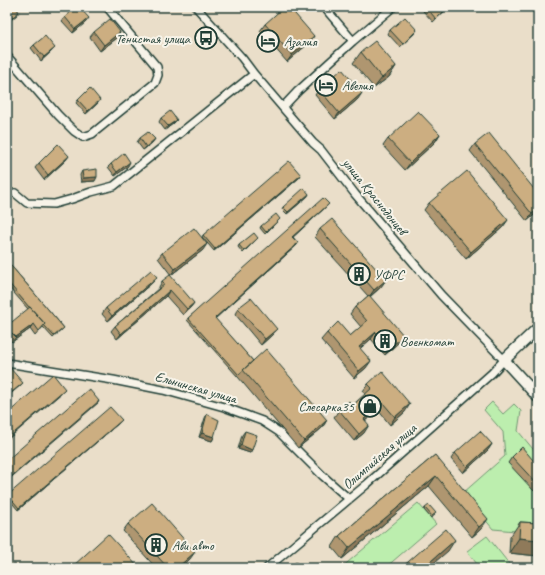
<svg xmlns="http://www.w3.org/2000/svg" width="545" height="575" viewBox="0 0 545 575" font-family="Caveat,sans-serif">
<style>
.green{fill:#bceeae;stroke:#6e9671}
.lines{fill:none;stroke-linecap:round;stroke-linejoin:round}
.minor-casing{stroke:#1f3d34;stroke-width:10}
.secondary-casing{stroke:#1f3d34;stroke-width:13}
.minor{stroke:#f7f3e8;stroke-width:7}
.secondary{stroke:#f7f3e8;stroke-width:10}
.wall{fill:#af966f;stroke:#1f3d34}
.shaded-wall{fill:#8f7a5a;stroke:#1f3d34}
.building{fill:#ccae81;stroke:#1f3d34}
.labels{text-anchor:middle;stroke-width:4;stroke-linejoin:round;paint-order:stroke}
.poi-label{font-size:14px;fill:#1f3d34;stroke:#f7f3e8;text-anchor:start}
.street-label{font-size:14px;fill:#1f3d34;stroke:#f7f3e8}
</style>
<rect width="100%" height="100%" fill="#eadec9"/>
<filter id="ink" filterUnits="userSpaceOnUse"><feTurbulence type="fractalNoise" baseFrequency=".025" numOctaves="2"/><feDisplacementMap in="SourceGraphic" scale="8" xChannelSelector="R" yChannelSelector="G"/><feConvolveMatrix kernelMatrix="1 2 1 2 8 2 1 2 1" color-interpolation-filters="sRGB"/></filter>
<g filter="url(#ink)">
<path class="green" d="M 492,402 L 503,414 L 514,404 L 521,411 L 518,431 L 538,455 L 538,533 L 493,529 L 463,493 L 505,456 L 503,432 L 484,410 Z
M 418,503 L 436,524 L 385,568 L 341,568 Z
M 487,536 L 510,565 L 534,568 L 480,568 L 467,551 Z"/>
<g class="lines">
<g class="minor-casing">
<path id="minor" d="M 196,7 L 242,58 L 254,74 L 313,143 L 321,150 L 355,194 L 441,295 L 504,360 L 492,373 L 366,485 L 267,568
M 324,7 L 353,41
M 7,56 L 58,115 L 74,131 L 83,137 L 92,134 L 155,83 L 158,75 L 157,67 L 107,7
M 283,107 L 298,91 L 353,41 L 393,7
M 15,193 L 27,203 L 54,204 L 72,199 L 91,192 L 114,186 L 254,74
M 7,363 L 113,380 L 163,390 L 224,407 L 262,421 L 279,432 L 323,476 L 349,499"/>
</g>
<g class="secondary-casing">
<path id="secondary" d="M 538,328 L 504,360 L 538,397"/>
</g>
<use href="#minor" class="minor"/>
<use href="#secondary" class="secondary"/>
</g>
<path class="wall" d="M 117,7 L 124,7 L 120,10 Z
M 426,7 L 447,9 L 433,22 L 423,11 Z
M 65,17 L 86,22 L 73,33 L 62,21 Z
M 265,24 L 314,36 L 309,43 L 287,62 L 260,31 Z
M 390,30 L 417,30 L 414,34 L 400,47 L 388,34 Z
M 94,32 L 120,32 L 117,38 L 100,51 L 90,37 Z
M 34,45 L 52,51 L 41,61 L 31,48 Z
M 361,52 L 396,66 L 389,77 L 374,88 L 353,63 Z
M 319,89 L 358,99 L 335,119 L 315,95 Z
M 78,100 L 98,103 L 86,114 L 76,103 Z
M 161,118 L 174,123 L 165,130 L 159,122 Z
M 440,134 L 435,142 L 405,170 L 383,146 L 388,139 Z
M 140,138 L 155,139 L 152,143 L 143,150 L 137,142 Z
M 475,144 L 538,212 L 527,221 L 470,151 Z
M 69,156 L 65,161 L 44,180 L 35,168 L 39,163 Z
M 111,164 L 128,166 L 115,176 L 108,167 Z
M 82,171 L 95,181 L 81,182 L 80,175 Z
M 300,177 L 214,251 L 202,237 L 203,235 Z
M 308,196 L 287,214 L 282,209 L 283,207 Z
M 429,203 L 503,227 L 466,259 L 424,210 Z
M 329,204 L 293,237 L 298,243 L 297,245 L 215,319 L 253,361 L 327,420 L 322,428 L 298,448 L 238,377 L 187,320 L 188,318 Z
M 280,219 L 265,234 L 260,228 L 261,226 Z
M 320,229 L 381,287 L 370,297 L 398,343 L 385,355 L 371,339 L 360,348 L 366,368 L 354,378 L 321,340 L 327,333 L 350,336 L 361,327 L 350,314 L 355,307 L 368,296 L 315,237 Z
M 258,238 L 243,253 L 238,247 L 239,245 Z
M 203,250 L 171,275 L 158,258 L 162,253 Z
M 7,261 L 64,328 L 53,338 L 43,327 L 35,336 L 30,329 L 12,342 L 8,338 L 28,309 L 7,285 Z
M 157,277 L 153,282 L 108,321 L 102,314 L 106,308 Z
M 162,281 L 194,303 L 190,308 L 183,315 L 166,296 L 117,339 L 111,331 L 115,326 L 159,288 L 159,287 Z
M 238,308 L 273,334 L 261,345 L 235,314 Z
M 368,384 L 405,412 L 390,425 L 378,410 L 365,421 L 364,433 L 354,441 L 334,417 L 339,410 L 353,405 L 365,394 L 363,391 Z
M 207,414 L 214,437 L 212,441 L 199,437 L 205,418 Z
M 120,422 L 18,510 L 7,497 L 8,495 Z
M 245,431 L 250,453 L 238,449 L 242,435 Z
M 492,444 L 488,450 L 463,473 L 451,459 L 455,453 Z
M 435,455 L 481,529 L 472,537 L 429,486 L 342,559 L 332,547 L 339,536 Z
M 512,457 L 538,466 L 538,487 L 534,491 L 508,463 Z
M 425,508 L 435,515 L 431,518 L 424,510 Z
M 520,522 L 538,523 L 538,556 L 509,553 L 510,537 Z
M 128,524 L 190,559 L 180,568 L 156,568 L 123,531 Z"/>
<path class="shaded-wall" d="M 19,12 L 17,15 L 7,23 L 7,22 Z
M 89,18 L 86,22 L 73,33 L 75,29 Z
M 120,32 L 117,38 L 100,51 L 104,45 Z
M 314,36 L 309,43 L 287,62 L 292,55 Z
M 55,48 L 52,51 L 41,61 L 44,57 Z
M 396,66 L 389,77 L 374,88 L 382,78 Z
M 362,93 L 358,99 L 335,119 L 339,113 Z
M 100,100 L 98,103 L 86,114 L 88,111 Z
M 177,120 L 174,123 L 165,130 L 168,126 Z
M 440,134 L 435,142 L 405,170 L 410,163 Z
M 155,139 L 152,143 L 143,150 L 146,147 Z
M 69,156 L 65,161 L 44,180 L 48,175 Z
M 130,162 L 128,166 L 115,176 L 117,172 Z
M 301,175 L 300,177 L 214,251 L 215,249 Z
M 97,177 L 95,181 L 81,182 L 83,178 Z
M 309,194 L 308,196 L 287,214 L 288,212 Z
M 329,204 L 327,206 L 291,239 L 292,237 Z
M 538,209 L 538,212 L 527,221 L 532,214 Z
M 508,220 L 503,227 L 466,259 L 471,252 Z
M 298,243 L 297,245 L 213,320 L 215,318 Z
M 207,244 L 203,250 L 171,275 L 175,269 Z
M 157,277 L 153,282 L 108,321 L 112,316 Z
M 386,280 L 381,287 L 369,297 L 374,290 Z
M 170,290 L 166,296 L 117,339 L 121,334 Z
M 194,303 L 190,308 L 183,315 L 187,309 Z
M 34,324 L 30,329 L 12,342 L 16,337 Z
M 277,329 L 273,334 L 261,345 L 265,339 Z
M 376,332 L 371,339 L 354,354 L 359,347 Z
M 12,333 L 8,338 L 7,339 L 7,336 Z
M 404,336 L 398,343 L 385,355 L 390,347 Z
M 371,361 L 366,368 L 354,378 L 359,371 Z
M 23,383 L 21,385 L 7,397 L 7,396 Z
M 65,389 L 64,391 L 7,440 L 7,439 Z
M 99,401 L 98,403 L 7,481 L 7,480 Z
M 383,403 L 378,410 L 359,426 L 364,419 Z
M 410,404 L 405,412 L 390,425 L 395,417 Z
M 122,420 L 120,422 L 18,510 L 19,508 Z
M 327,420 L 322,428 L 298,448 L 304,441 Z
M 369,425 L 364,433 L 354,441 L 359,434 Z
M 202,433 L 214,437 L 212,441 L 199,437 Z
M 492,444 L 488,450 L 463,473 L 467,467 Z
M 241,445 L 252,450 L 250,453 L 238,449 Z
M 436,476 L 429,486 L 342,559 L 349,548 Z
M 488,519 L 481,529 L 472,537 L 479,527 Z
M 519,538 L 538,540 L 538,556 L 509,553 Z
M 455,540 L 448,551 L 428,568 L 423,568 Z
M 195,552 L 190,559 L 180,568 L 177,568 Z"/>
<path class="building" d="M 7,7 L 16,7 L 19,12 L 7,22 Z
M 77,7 L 79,7 L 89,18 L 75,29 L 65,17 Z
M 284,7 L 289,7 L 314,36 L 292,55 L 265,24 Z
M 426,7 L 448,7 L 436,19 Z
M 405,17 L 417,30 L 403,44 L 390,30 Z
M 110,19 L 120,32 L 104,45 L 94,32 Z
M 45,36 L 55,48 L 44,57 L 34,45 Z
M 375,41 L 396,66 L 382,78 L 361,52 Z
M 342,69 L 362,93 L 339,113 L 319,89 Z
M 90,88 L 100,100 L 88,111 L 78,100 Z
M 170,111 L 177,120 L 168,126 L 161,118 Z
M 418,111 L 440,134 L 410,163 L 388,139 Z
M 148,132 L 155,139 L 146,147 L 140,138 Z
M 489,133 L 538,194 L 538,209 L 532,214 L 475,144 Z
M 58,144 L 69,156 L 48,175 L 39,163 Z
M 124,153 L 130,162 L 117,172 L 111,164 Z
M 289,161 L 301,175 L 215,249 L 203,235 Z
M 97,169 L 97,177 L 83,178 L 82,171 Z
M 467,171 L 508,220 L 471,252 L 429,203 Z
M 304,188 L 309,194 L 288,212 L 283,207 Z
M 323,198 L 329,204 L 292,237 L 298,243 L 215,318 L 253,361 L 243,370 L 239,375 L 188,318 Z
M 276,214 L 280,219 L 266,232 L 261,226 Z
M 332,219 L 386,280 L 374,290 L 320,229 Z
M 194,228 L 207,244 L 175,269 L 162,253 Z
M 254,233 L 258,238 L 244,251 L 239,245 Z
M 7,261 L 64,328 L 54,336 L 44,325 L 45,324 L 30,307 L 29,307 L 7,281 Z
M 151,270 L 157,277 L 112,316 L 106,308 Z
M 170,275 L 194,303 L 187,309 L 170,290 L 121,334 L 115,326 L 165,284 L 162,281 Z
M 369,295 L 404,336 L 390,347 L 376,332 L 359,347 L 371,361 L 359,371 L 327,333 L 338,322 L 350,336 L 367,321 L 355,307 Z
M 251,298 L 277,329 L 265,339 L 238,308 Z
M 7,302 L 10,306 L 7,309 Z
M 30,307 L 45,324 L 39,331 L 34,324 L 16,337 L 12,333 L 7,336 L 7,326 Z
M 266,349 L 327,420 L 304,441 L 243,370 Z
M 10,368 L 23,383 L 7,396 L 7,371 Z
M 382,371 L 410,404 L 395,417 L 383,403 L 364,419 L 369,425 L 359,434 L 339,410 L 349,401 L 353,405 L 372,388 L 368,384 Z
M 53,374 L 65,389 L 7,439 L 7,414 Z
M 89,389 L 99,401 L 7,480 L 7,460 Z
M 110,407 L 122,420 L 19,508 L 8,495 Z
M 207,414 L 219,420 L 214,437 L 202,433 Z
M 245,431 L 257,435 L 252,450 L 241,445 Z
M 480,431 L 492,444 L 467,467 L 455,453 Z
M 522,447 L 538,466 L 538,485 L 512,457 Z
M 435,455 L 488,519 L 479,527 L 436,476 L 349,548 L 339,536 Z
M 152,503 L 195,552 L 177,568 L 168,568 L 128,524 Z
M 429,505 L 436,513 L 432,516 L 425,508 Z
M 520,522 L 538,523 L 538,540 L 519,538 Z
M 446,529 L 455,540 L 423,568 L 401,568 Z
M 108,534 L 139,568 L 74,568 L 73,566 Z
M 296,562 L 301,568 L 289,568 Z
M 476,565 L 479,568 L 474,568 Z"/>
</g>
<defs>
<g id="bus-ring" transform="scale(1.15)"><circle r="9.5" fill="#f7f3e8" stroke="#1f3d34" stroke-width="1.5"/><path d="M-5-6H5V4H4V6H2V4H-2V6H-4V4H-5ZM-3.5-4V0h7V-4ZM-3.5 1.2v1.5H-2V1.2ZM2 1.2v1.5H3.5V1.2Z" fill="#1f3d34"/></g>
<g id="hotel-ring" transform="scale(1.15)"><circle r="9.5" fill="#f7f3e8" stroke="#1f3d34" stroke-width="1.5"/><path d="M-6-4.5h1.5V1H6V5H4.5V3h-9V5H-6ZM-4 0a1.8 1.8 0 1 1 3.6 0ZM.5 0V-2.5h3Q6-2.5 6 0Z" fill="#1f3d34"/></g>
<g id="building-ring" transform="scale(1.15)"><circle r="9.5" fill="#f7f3e8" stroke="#1f3d34" stroke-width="1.5"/><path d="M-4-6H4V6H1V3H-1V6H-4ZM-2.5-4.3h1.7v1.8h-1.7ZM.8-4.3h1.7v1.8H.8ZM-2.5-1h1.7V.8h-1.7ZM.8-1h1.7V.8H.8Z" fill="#1f3d34"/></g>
<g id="shop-ring" transform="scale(1.15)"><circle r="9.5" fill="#f7f3e8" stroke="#1f3d34" stroke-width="1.5"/><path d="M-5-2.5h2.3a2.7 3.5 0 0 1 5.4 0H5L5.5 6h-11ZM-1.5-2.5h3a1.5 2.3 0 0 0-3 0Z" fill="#1f3d34"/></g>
</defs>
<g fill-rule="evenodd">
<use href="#bus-ring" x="206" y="38"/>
<use href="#hotel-ring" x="268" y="41"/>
<use href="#hotel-ring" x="326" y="85"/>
<use href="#building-ring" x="359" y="274"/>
<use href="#building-ring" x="385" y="341"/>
<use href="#shop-ring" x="370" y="406"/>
<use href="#building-ring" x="156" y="545"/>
</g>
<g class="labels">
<g class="poi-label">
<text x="190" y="43" text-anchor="end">Тенистая улица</text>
<text x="284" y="46">Азалия</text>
<text x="342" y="90">Авелия</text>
<text x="374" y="279">УФРС</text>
<text x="400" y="346">Военкомат</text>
<text x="354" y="411" text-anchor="end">Слесарка35</text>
<text x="172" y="550">Ави авто</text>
</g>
<g class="street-label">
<text transform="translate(375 196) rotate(51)" y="5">улица Краснодонцев</text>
<text transform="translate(196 387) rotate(16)" y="5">Ельнинская улица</text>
<text transform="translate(379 456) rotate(-41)" y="5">Олимпийская улица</text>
</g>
</g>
<rect width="545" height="575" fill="none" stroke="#f7f3e8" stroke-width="24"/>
<rect x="12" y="12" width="521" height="551" fill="none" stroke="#1f3d34" stroke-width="1.5" filter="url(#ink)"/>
</svg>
